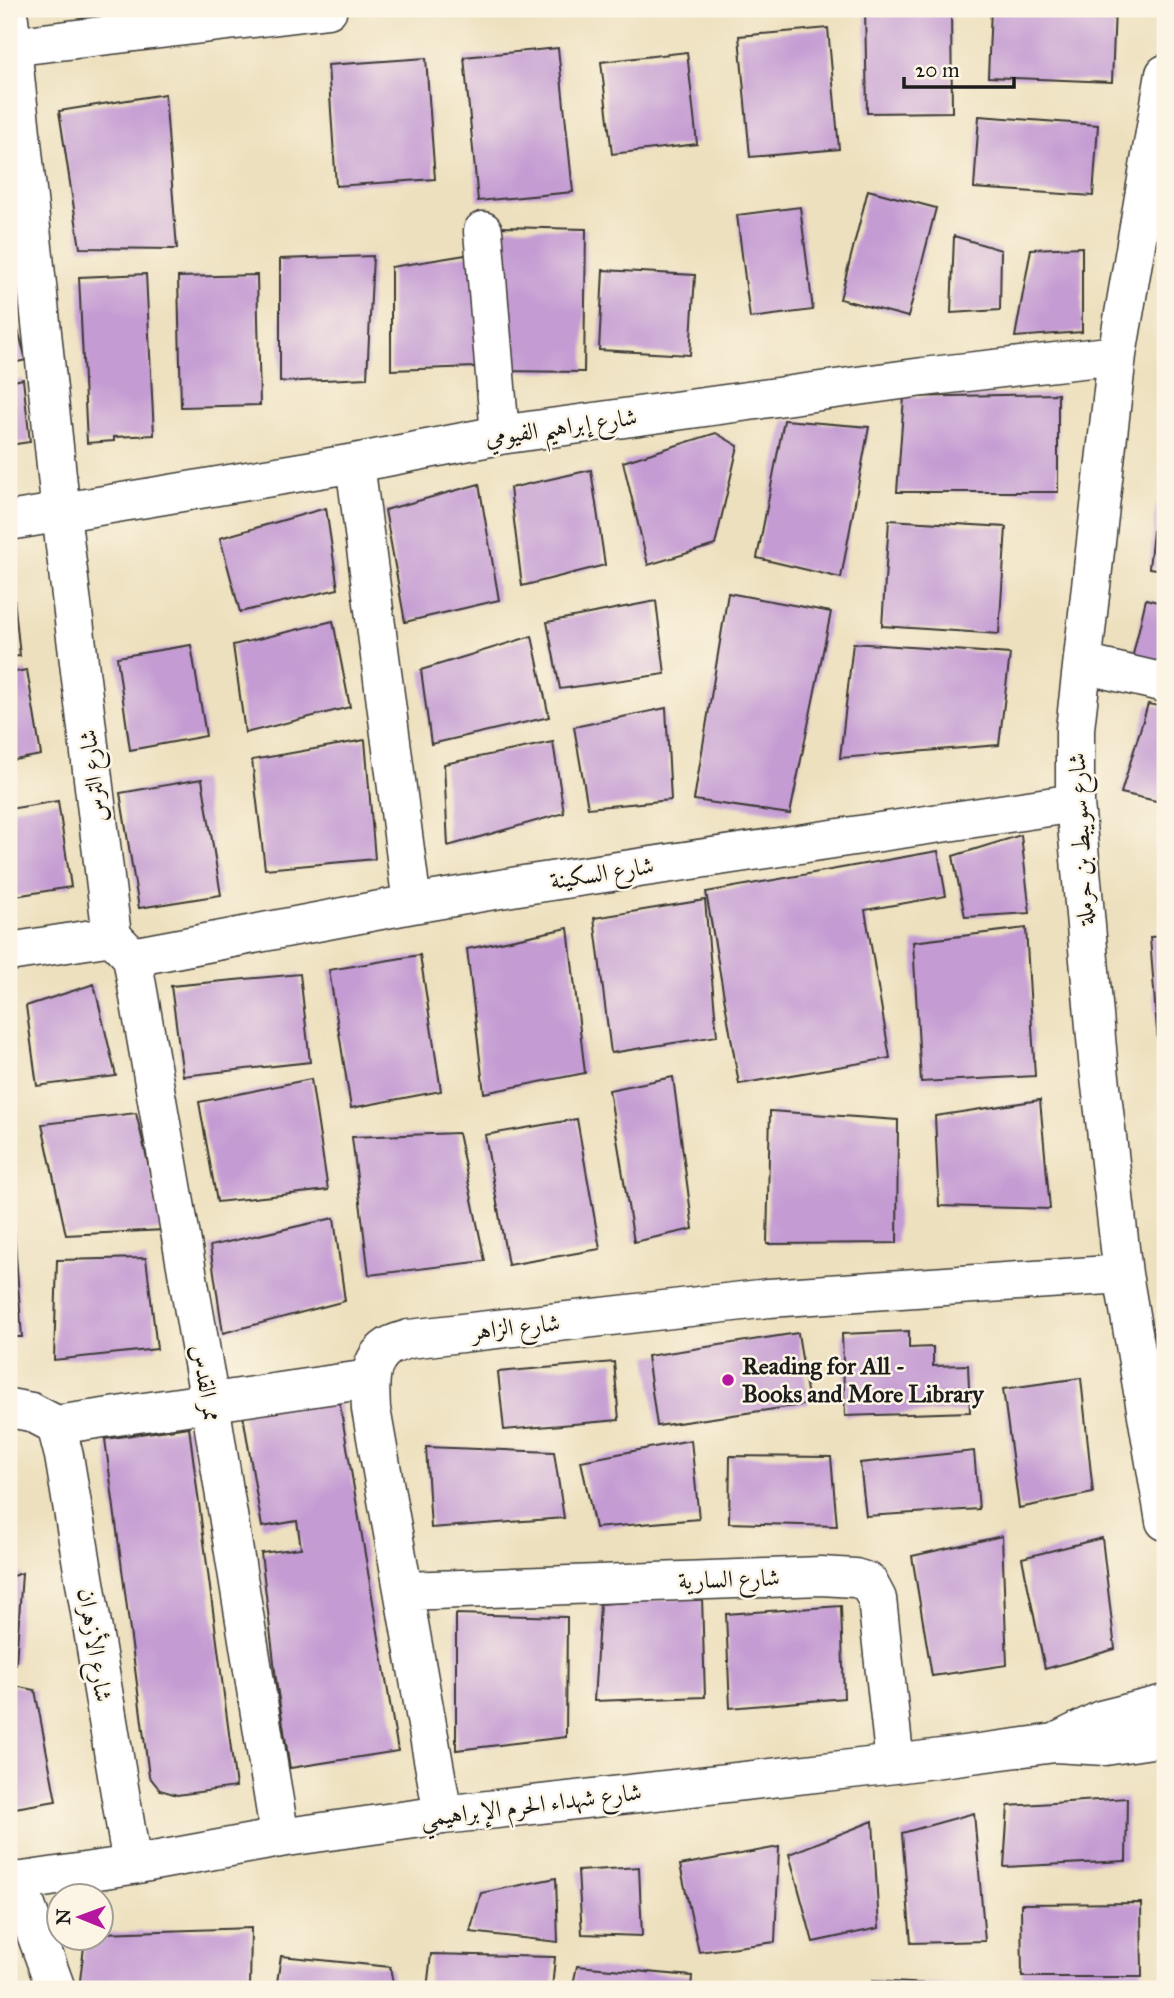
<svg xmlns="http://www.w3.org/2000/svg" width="1174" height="1998" viewBox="0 0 1174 1998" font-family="'IM FELL Great Primer',Amiri,serif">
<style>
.building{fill:#c49cd3}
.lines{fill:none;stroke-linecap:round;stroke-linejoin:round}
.minor-casing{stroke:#3b3934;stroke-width:41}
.minor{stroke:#fff;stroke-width:38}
.poi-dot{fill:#b5179e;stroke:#fcf5e5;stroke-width:2.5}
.labels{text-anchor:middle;stroke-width:5;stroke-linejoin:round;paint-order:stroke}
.street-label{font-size:24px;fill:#1c1c1c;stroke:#fcf5e5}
.poi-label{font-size:24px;font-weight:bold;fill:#1c1c1c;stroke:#fcf5e5;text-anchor:start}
</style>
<rect width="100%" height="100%" fill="#fcf5e5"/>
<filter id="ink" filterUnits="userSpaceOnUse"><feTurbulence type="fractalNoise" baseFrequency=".0143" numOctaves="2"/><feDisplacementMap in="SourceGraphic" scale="14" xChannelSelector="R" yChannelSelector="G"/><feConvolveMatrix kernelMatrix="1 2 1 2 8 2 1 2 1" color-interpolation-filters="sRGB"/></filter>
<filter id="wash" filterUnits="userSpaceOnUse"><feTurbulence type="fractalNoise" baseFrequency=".00686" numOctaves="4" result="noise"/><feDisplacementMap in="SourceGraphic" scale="28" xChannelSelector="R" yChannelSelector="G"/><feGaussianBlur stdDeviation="1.57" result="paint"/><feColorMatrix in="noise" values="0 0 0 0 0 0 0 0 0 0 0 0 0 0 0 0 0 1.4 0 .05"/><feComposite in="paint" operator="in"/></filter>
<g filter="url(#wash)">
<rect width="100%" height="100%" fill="#ede0be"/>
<g id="blocks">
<path class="building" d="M 865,9 L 951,9 L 952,112 L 867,113 Z
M 991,9 L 1115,9 L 1112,82 L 988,77 Z
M 828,28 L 839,149 L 750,157 L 739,36 Z
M 558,48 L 573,192 L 478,201 L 464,57 Z
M 687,52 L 697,144 L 612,154 L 601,62 Z
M 426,58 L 435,179 L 336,186 L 328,65 Z
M 165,94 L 177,249 L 80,248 L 59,111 Z
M 979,116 L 1098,125 L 1093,196 L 974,188 Z
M 868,190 L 936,208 L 908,317 L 840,299 Z
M 800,207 L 813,310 L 750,318 L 737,215 Z
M 502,227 L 586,229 L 584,372 L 500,371 Z
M 954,236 L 1001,250 L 1000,310 L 951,313 Z
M 1082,247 L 1082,332 L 1015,337 L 1031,249 Z
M 478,253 L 477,367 L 391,370 L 391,267 Z
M 373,256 L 367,378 L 280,382 L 280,259 Z
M 603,270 L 695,275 L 690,355 L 599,350 Z
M 146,274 L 154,435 L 114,437 L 114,441 L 87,443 L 79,277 Z
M 257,275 L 260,405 L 181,407 L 178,277 Z
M 9,296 L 26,360 L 9,364 Z
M 23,379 L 30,442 L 9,445 L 9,382 Z
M 1058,394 L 1058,492 L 897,492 L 904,397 Z
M 784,420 L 869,427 L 841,578 L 757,558 Z
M 716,433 L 738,446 L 715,545 L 648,565 L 623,462 Z
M 591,470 L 605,565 L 522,586 L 510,488 Z
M 479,484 L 499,600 L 405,622 L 385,510 Z
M 1156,505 L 1165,506 L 1165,570 L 1149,568 Z
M 326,508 L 338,589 L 240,612 L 220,538 Z
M 889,520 L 1006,527 L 999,634 L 882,626 Z
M 12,578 L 20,656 L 9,657 L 9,579 Z
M 728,593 L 831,612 L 790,814 L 694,800 Z
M 1146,599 L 1165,604 L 1165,667 L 1132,659 Z
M 656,601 L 665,674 L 560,689 L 547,622 Z
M 333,621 L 350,707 L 245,733 L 233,645 Z
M 532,636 L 549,717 L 431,744 L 421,670 Z
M 853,643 L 1010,654 L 999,745 L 840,758 Z
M 191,645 L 206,736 L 130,750 L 117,657 Z
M 27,670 L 41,755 L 9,761 L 9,673 Z
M 1148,704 L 1165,707 L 1165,803 L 1121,793 Z
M 666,708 L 671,800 L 588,808 L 574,727 Z
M 365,740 L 375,859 L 265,869 L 252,760 Z
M 553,742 L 564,813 L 448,846 L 444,764 Z
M 202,779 L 221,895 L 139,908 L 120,793 Z
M 58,801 L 71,887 L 9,897 L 9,809 Z
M 1021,835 L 1030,913 L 965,917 L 953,856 Z
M 938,851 L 946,896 L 865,910 L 890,1058 L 739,1084 L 706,892 Z
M 705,900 L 717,1036 L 611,1053 L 594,918 Z
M 568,928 L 585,1073 L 484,1093 L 467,949 Z
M 1026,928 L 1035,1076 L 921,1082 L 913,942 Z
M 1165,936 L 1165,1044 L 1158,1044 L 1150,937 Z
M 420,955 L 441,1091 L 351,1108 L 329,970 Z
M 300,974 L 310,1062 L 183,1076 L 171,986 Z
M 94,984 L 116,1076 L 37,1086 L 26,1006 Z
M 673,1077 L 693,1229 L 634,1242 L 609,1090 Z
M 311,1079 L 328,1190 L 217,1202 L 199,1102 Z
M 1040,1100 L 1050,1209 L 939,1206 L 935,1116 Z
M 770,1111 L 898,1120 L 897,1243 L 767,1244 Z
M 136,1113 L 164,1230 L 66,1235 L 42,1124 Z
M 577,1119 L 600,1249 L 508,1265 L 485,1135 Z
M 458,1133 L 485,1261 L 369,1275 L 352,1137 Z
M 9,1188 L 11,1188 L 22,1337 L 9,1337 Z
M 334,1218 L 345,1301 L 223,1333 L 210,1246 Z
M 146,1258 L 157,1349 L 54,1360 L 57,1260 Z
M 909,1331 L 909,1348 L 933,1347 L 933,1366 L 968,1365 L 970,1412 L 845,1416 L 842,1334 Z
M 798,1333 L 809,1404 L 657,1426 L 647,1356 Z
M 614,1362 L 619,1420 L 504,1430 L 498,1372 Z
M 1081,1378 L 1093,1493 L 1019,1508 L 1003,1389 Z
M 338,1393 L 398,1751 L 290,1768 L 277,1687 L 261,1553 L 301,1548 L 297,1521 L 262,1527 L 242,1409 Z
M 189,1427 L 236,1787 L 177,1795 L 160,1790 L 149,1776 L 105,1439 Z
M 691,1440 L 699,1519 L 595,1528 L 581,1461 Z
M 426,1447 L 554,1452 L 564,1518 L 431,1528 Z
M 974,1451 L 979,1509 L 866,1516 L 860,1463 Z
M 730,1456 L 831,1457 L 837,1526 L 729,1523 Z
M 1002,1536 L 1007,1665 L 932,1676 L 912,1556 Z
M 1102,1538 L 1115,1649 L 1045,1669 L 1022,1558 Z
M 22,1573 L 16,1664 L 9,1665 L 9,1577 Z
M 702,1597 L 705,1697 L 594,1701 L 600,1604 Z
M 841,1606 L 844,1698 L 730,1708 L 726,1614 Z
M 456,1614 L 567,1617 L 566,1737 L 456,1750 Z
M 9,1685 L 35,1690 L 56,1801 L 9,1809 Z
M 1127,1798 L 1126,1861 L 1004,1867 L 1008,1806 Z
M 974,1813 L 985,1941 L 911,1943 L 902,1833 Z
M 873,1821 L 879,1928 L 813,1942 L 789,1854 Z
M 779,1847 L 775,1942 L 699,1952 L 680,1865 Z
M 639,1867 L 642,1936 L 582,1934 L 578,1871 Z
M 556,1878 L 558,1942 L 470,1932 L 481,1893 Z
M 1141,1903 L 1142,1977 L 1022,1977 L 1021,1904 Z
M 251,1928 L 250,1989 L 79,1989 L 85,1938 L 102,1938 L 102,1933 Z
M 431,1954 L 555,1957 L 552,1989 L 427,1989 Z
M 281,1956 L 390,1967 L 394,1989 L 276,1989 Z
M 577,1966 L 692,1976 L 691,1989 L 572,1989 Z
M 872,1981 L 986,1987 L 986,1989 L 871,1989 Z"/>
</g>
</g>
<g filter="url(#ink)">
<use href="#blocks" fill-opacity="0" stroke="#3b3934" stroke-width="2"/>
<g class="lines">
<g class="minor-casing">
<path id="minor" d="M 9,19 L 61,513 L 112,936
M 9,47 L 328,9
M 1165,74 L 1117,355 L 1075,729 L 1075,803 L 1098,1060 L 1123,1274 L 1165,1521
M 483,231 L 500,435
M 355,463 L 412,904
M 9,521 L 355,463 L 500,435 L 923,377 L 1117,355
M 1083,664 L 1165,683
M 115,939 L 132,957 L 210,1403 L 280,1838
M 9,952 L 112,936
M 132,957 L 412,904 L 524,885 L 1075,803
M 9,1408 L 31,1412 L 56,1425 L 369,1379
M 56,1425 L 64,1456 L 132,1865
M 404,1591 L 821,1576 L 855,1578 L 868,1582 L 877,1599 L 895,1764
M 1057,1742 L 1101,1720 L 1165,1704
M 443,1815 L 371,1409 C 370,1387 367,1361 388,1347 C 394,1343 403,1341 409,1339 L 769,1298 L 1123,1274
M 17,1881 L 56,1989
M 9,1883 L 132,1865 L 280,1838 L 443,1815 L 895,1764 L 1055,1743 L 1105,1746 L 1165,1737"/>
</g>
<use href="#minor" class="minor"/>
</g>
</g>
<circle class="poi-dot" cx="728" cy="1380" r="7"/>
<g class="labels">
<g class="street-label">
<text transform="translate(561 427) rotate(-8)" y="8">شارع إبراهيم الفيومي</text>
<text transform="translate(93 776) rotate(-97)" y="8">شارع الترس</text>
<text transform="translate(1081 839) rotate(-93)" y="8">شارع سويبط بن حرملة</text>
<text transform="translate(602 873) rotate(-9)" y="8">شارع السكينة</text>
<text transform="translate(516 1327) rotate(-6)" y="8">شارع الزاهر</text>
<text transform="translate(206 1383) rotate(80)" y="8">ممر القدس</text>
<text transform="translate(729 1579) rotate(-2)" y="8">شارع السارية</text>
<text transform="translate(95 1645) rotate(81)" y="8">شارع الأزهران</text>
<text transform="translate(531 1805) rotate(-7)" y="8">شارع شهداء الحرم الإبراهيمي</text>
</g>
<g class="poi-label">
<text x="742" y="1374">Reading for All -<tspan x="742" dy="28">Books and More Library</tspan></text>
</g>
</g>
<rect width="1174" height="1998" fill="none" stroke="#fcf5e5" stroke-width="35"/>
<g transform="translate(80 1917) rotate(271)"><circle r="33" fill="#fcf5e5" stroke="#a29e95" stroke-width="2"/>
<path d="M0-5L12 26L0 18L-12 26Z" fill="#b5179e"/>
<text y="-10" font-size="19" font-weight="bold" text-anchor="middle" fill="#1c1c1c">N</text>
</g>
<path d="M904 77v10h110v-10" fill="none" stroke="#1c1c1c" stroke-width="3.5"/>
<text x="915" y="77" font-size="21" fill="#1c1c1c" stroke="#fcf5e5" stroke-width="5" paint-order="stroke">20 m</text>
</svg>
